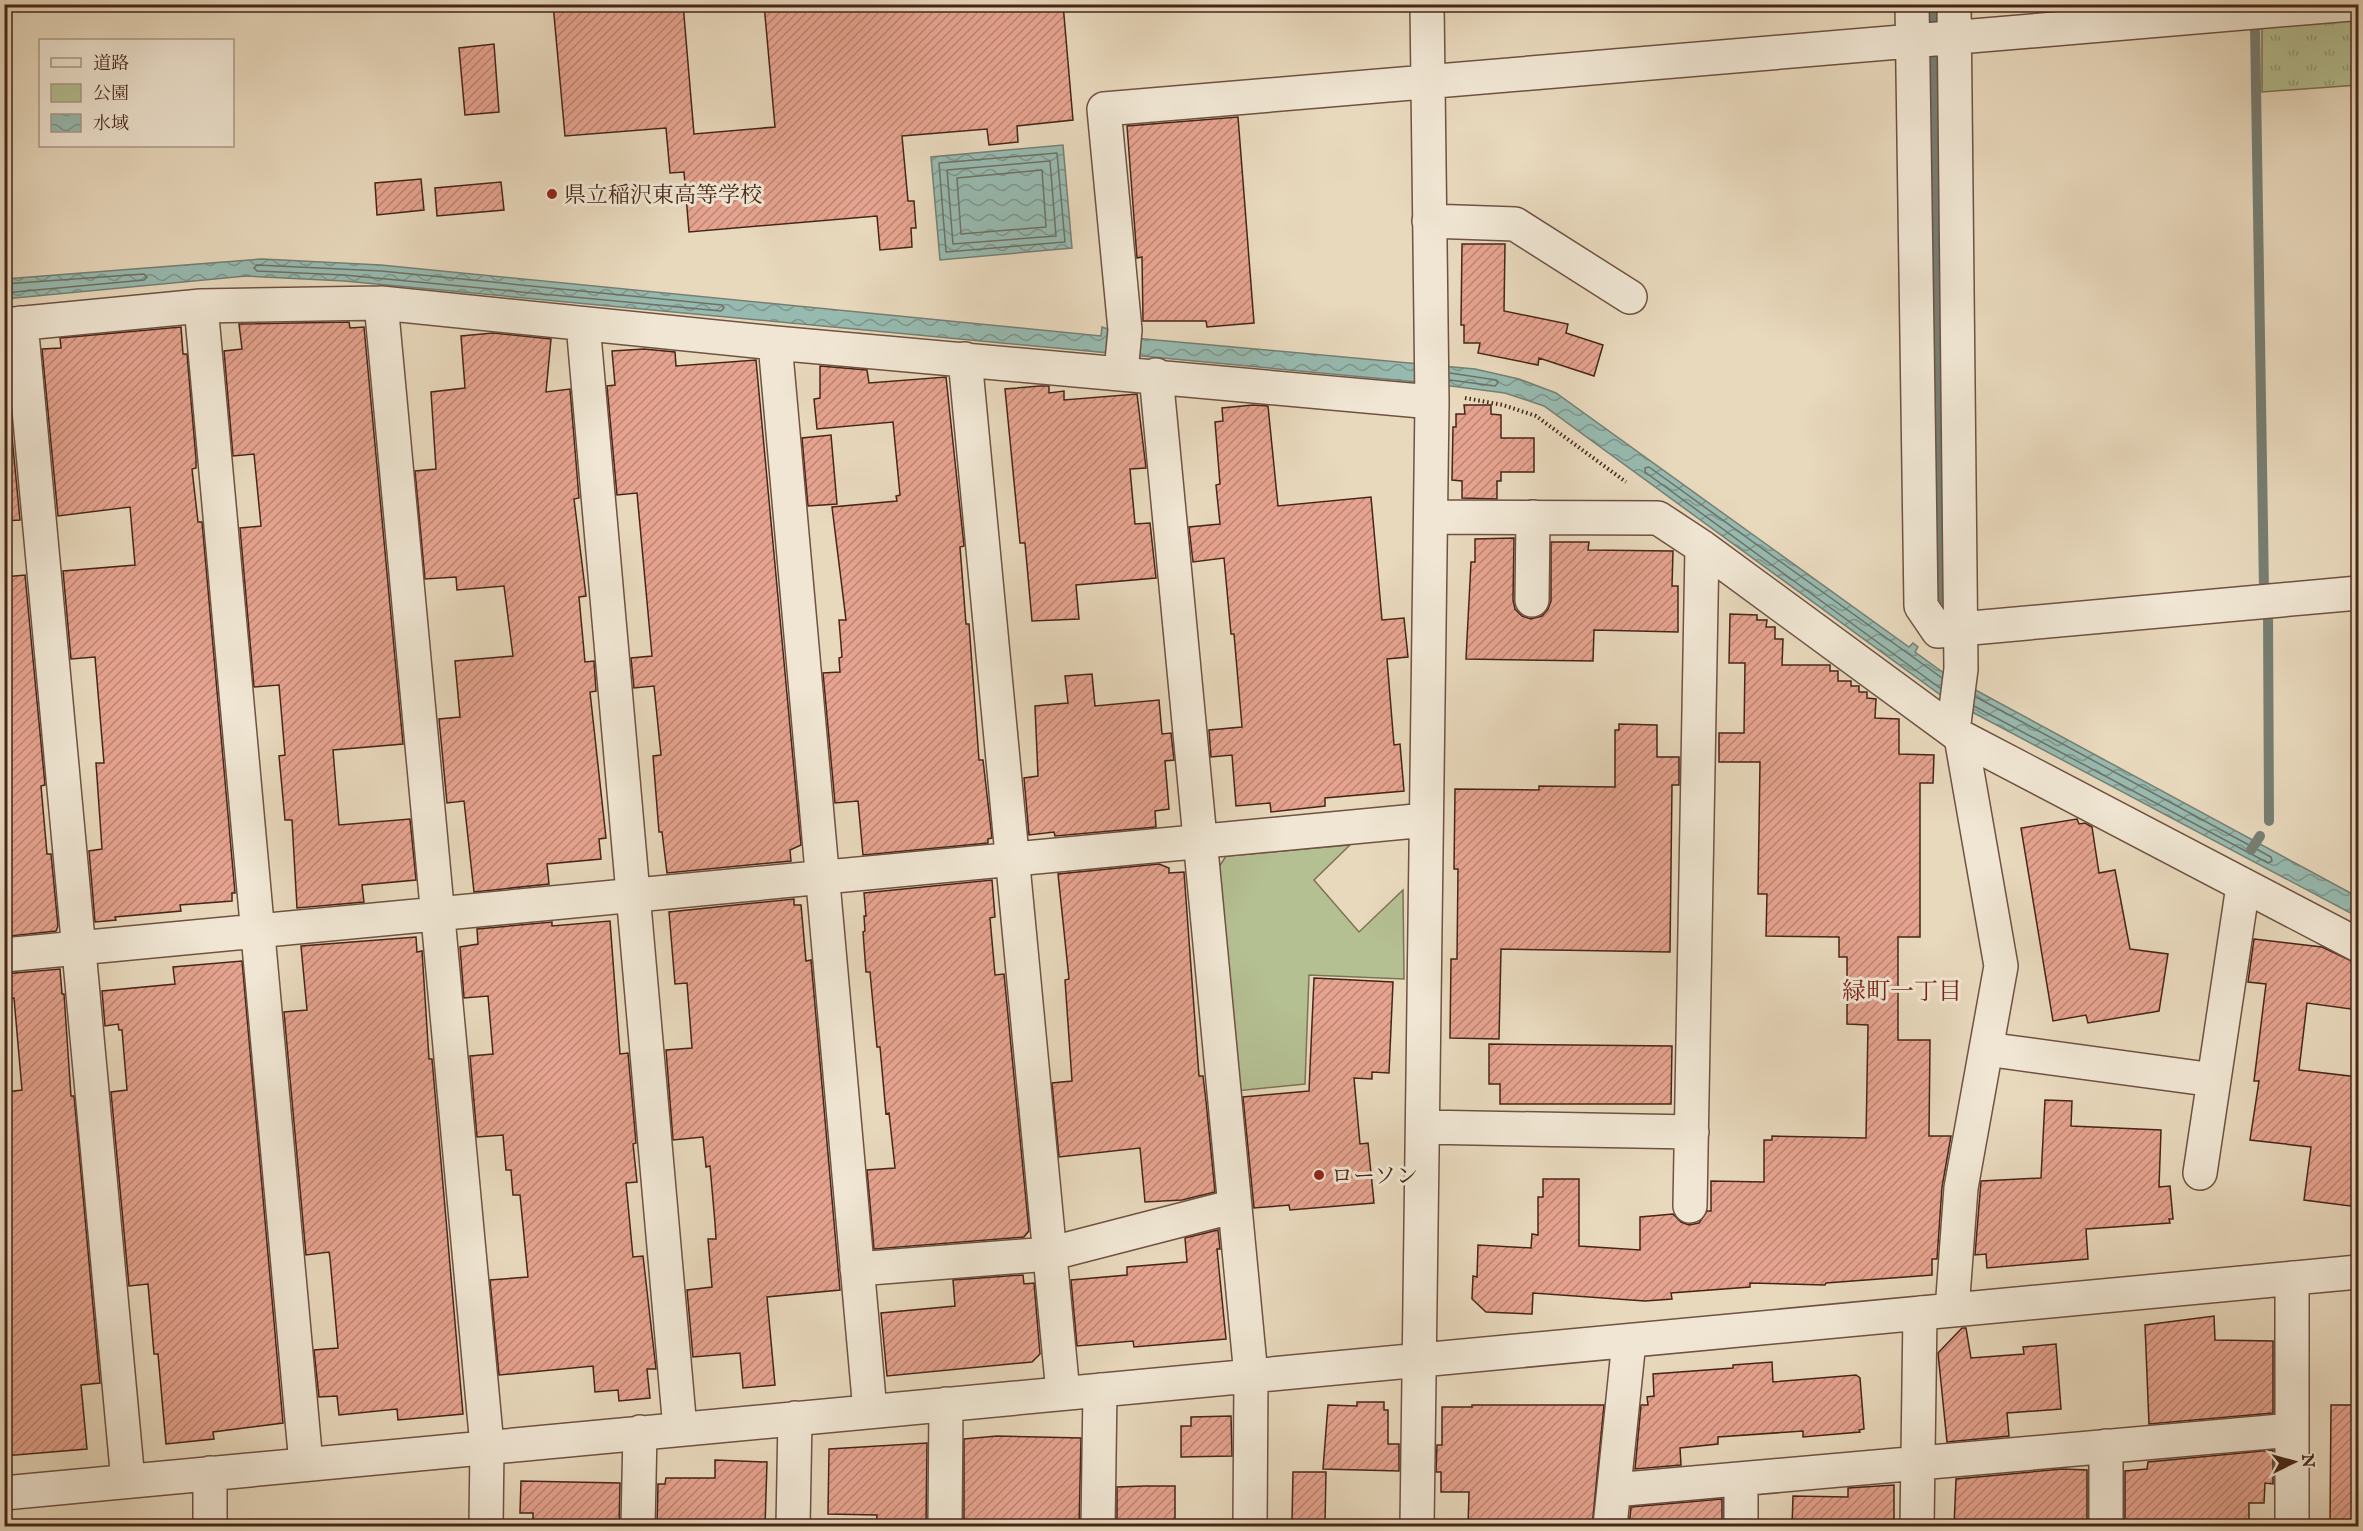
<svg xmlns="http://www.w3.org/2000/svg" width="2363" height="1531" viewBox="0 0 2363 1531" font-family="'IM FELL English','Noto Serif JP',serif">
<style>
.grass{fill:url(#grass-tufts);stroke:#7e7255;stroke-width:1.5}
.green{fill:#b4bf92;stroke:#7e7255;stroke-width:1.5}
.water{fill:url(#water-waves);stroke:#777f73;stroke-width:1.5}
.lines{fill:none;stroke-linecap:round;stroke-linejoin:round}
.shore{stroke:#6f7064;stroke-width:1.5}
.stream{stroke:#777f73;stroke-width:10}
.building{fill:url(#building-hatch);stroke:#472618;stroke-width:1.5}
.minor-casing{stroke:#6f5241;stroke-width:36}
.path{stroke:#472618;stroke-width:4;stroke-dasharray:1.5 3;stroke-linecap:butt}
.minor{stroke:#f0e6d3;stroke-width:33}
.poi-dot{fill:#8f2418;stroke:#f0e6d3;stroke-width:2}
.labels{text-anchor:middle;stroke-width:6;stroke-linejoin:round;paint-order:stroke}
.poi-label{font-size:22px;fill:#472618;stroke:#f0e6d3;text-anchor:start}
.neighbourhood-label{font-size:24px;fill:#7a1f14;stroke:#f0e6d3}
</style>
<defs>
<pattern id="grass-tufts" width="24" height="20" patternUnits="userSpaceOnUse" patternTransform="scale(1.5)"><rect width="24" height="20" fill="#b4bf92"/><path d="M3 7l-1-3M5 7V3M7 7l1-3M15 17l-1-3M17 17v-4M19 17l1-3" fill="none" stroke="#949b76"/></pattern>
<pattern id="water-waves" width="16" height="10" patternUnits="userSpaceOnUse" patternTransform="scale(1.5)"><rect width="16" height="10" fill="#97bab0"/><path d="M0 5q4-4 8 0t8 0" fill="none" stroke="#7d978e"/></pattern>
<pattern id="building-hatch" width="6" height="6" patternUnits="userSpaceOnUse" patternTransform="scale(1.5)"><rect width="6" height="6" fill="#e6a38f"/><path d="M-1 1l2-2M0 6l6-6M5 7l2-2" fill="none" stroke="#bc8574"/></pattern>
</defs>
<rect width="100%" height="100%" fill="#e8d8bc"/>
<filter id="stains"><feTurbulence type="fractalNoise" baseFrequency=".00333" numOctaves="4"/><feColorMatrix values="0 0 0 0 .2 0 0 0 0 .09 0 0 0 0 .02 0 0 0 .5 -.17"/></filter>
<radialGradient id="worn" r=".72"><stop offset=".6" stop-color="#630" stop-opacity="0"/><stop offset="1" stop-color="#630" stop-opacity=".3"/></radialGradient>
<path class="grass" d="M 2358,16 L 2358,85 L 2262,92 L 2262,24 Z"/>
<path class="green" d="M 1350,845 L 1314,880 L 1359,932 L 1403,890 L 1404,979 L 1309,975 L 1305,1084 L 1236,1091 L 1217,870 L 1226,856 Z"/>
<path class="water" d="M 1063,145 L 1072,248 L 940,260 L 931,157 Z
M 262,259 L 381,265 L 1101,336 L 1102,327 L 1134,338 L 1475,369 L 1519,379 L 1556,393 L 1909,647 L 1913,643 L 1918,647 L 1915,652 L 1944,673 L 2358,897 L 2358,917 L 1942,696 L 1544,406 L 1505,393 L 1428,383 L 344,281 L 246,276 L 5,299 L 5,279 Z"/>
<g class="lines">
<path class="shore" d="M 1057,153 L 1065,242 L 946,252 L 939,163 Z
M 1050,161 L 1056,236 L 953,244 L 947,170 Z
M 1042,170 L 1046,227 L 961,234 L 957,178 Z
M 257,265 L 381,271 L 722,305 L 724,308 L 721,311 L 344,275 L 257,271 L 254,268 Z
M 4,284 L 144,274 L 147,277 L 144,280 L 4,293
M 1450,373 L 1496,380 L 1498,383 L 1495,386 L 1450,380
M 1940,688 L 1645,472 L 1645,468 L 1649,467 L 1942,678
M 1974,706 L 2268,863 L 2272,861 L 2271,857 L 1976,697"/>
<path class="stream" d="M 1932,4 L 1932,24
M 2255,23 L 2264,591
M 1933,54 L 1940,600
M 2268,611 L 2269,821
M 2251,850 L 2260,836"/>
</g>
<path class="building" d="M 553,4 L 683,4 L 694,134 L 775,127 L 764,4 L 1063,4 L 1073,120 L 1017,126 L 1018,142 L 989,145 L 987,129 L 902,136 L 908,201 L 914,201 L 916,228 L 911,228 L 912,247 L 880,250 L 877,216 L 689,232 L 684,172 L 670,173 L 666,128 L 565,136 Z
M 494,44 L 499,112 L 465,115 L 459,48 Z
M 1238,117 L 1254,323 L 1207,327 L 1206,321 L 1143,321 L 1142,257 L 1137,258 L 1127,126 Z
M 421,179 L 424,210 L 377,215 L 375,183 Z
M 501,182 L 504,210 L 437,216 L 435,188 Z
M 1462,244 L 1505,244 L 1504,311 L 1568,324 L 1566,333 L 1603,345 L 1594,376 L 1539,358 L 1538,365 L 1478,353 L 1480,343 L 1464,343 L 1464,325 L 1461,325 Z
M 349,322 L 350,328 L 364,327 L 403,744 L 333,750 L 339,825 L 410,819 L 416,880 L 362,885 L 364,902 L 297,908 L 292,820 L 285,820 L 279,756 L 285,755 L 279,685 L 254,687 L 240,528 L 261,526 L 254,454 L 233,456 L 224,351 L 242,349 L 239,324 Z
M 181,327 L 183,354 L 187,354 L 196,459 L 196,468 L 192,469 L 198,522 L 202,522 L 235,893 L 232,893 L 232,901 L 180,905 L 181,911 L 115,917 L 116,920 L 95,922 L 89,851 L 102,849 L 96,763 L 104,763 L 95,657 L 71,659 L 63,571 L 135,565 L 130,507 L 58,516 L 42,349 L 61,348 L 60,338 Z
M 493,333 L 551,339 L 546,392 L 570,389 L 579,498 L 574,499 L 586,596 L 579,597 L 585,662 L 594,661 L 596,691 L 590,692 L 606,838 L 599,839 L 601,859 L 547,864 L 549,884 L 474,892 L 464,801 L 447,803 L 439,719 L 460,717 L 455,661 L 513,656 L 504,586 L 457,590 L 456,577 L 425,579 L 415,471 L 436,469 L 431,392 L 465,388 L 461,336 Z
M 644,349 L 675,352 L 676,366 L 756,360 L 801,845 L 790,850 L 791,861 L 667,873 L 662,832 L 659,832 L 653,756 L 661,755 L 654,686 L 634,688 L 631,658 L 652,656 L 637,493 L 617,495 L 607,386 L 615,385 L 612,351 Z
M 4,353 L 20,520 L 4,521 Z
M 820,366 L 867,370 L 869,383 L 946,377 L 964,546 L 960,547 L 966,624 L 969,624 L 979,760 L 983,760 L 992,838 L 988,839 L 988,843 L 863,855 L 858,801 L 835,803 L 823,673 L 840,672 L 839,658 L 842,657 L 839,620 L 846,620 L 832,507 L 897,501 L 896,496 L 900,495 L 893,422 L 817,429 L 814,399 L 820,398 Z
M 1040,386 L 1049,386 L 1049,393 L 1064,391 L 1064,400 L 1137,394 L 1146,468 L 1130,469 L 1135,524 L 1150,523 L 1156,578 L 1076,585 L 1079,619 L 1032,621 L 1025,543 L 1020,543 L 1005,389 Z
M 1253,405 L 1268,406 L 1278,506 L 1371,497 L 1382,620 L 1404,618 L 1408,657 L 1387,659 L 1394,745 L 1400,744 L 1404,791 L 1325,798 L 1325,806 L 1271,812 L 1270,803 L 1236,806 L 1232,755 L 1211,757 L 1209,730 L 1242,727 L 1234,634 L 1231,634 L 1224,558 L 1193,562 L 1189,527 L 1220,524 L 1216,485 L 1220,484 L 1215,422 L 1223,421 L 1222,408 Z
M 1464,405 L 1491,405 L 1491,414 L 1501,415 L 1501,438 L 1534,438 L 1534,472 L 1501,472 L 1501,481 L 1497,481 L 1497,499 L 1462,498 L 1462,481 L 1452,480 L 1453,427 L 1456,427 L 1456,414 L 1465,414 Z
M 831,435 L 837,504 L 808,506 L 802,438 Z
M 1514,538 L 1513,600 L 1515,609 L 1522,616 L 1531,619 L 1542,616 L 1548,609 L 1551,601 L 1551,542 L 1589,542 L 1588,550 L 1673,551 L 1672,586 L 1678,586 L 1678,632 L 1594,630 L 1593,661 L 1466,659 L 1471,562 L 1475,562 L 1475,539 Z
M 25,575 L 45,785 L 41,786 L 47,854 L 51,854 L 58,926 L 56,931 L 10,936 L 4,873 L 4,577 Z
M 1730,614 L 1757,615 L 1757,620 L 1767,620 L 1766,627 L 1775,627 L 1775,639 L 1783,639 L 1782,665 L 1830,665 L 1830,671 L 1838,671 L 1838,681 L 1851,681 L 1851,686 L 1859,686 L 1859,692 L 1867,692 L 1867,698 L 1876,699 L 1875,718 L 1899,719 L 1899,754 L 1934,755 L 1933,783 L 1920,783 L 1920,937 L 1898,937 L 1898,1040 L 1930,1040 L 1929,1136 L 1951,1136 L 1942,1187 L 1937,1259 L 1932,1259 L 1932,1275 L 1826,1283 L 1825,1285 L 1750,1283 L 1750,1287 L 1671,1293 L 1672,1299 L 1645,1301 L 1533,1293 L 1532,1314 L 1486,1312 L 1472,1299 L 1473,1276 L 1477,1277 L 1478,1245 L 1531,1248 L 1532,1234 L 1538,1235 L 1538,1197 L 1543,1197 L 1543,1179 L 1579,1179 L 1579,1246 L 1640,1250 L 1640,1217 L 1673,1214 L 1681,1222 L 1689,1225 L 1699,1223 L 1707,1211 L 1711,1211 L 1711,1181 L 1764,1182 L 1764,1140 L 1772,1140 L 1772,1136 L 1866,1138 L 1868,1025 L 1847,1024 L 1847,957 L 1839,957 L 1839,937 L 1766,936 L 1767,894 L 1758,894 L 1760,762 L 1719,762 L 1719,733 L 1744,733 L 1745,663 L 1729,663 Z
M 1092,674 L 1095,706 L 1159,700 L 1162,734 L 1171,733 L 1174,760 L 1165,761 L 1169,809 L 1155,811 L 1156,827 L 1055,836 L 1054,832 L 1029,835 L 1024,778 L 1038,776 L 1035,706 L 1068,703 L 1065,676 Z
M 1619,724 L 1657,725 L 1657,757 L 1679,757 L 1679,785 L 1672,785 L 1670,952 L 1501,949 L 1499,1039 L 1450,1038 L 1451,959 L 1457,959 L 1458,869 L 1454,869 L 1455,789 L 1539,790 L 1539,786 L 1615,787 L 1615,730 L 1619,730 Z
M 2077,819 L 2079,824 L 2085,823 L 2092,827 L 2099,873 L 2115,870 L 2130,949 L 2168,954 L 2159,1011 L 2088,1023 L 2086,1015 L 2053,1021 L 2021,828 Z
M 1159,864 L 1169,868 L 1169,873 L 1184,872 L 1199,1076 L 1203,1076 L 1206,1101 L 1215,1192 L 1182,1200 L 1145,1202 L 1140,1148 L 1059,1157 L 1052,1083 L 1072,1081 L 1065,980 L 1069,979 L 1058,874 Z
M 992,880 L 995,917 L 990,918 L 995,975 L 1004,974 L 1029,1231 L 1024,1237 L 874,1249 L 867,1170 L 895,1168 L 889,1113 L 886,1114 L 880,1047 L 877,1047 L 870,972 L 866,972 L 863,932 L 865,931 L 864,916 L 866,916 L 864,893 Z
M 794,899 L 794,905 L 801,905 L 806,961 L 811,960 L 840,1290 L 767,1297 L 775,1385 L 743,1388 L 740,1353 L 693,1357 L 687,1290 L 712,1287 L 708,1239 L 716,1239 L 715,1223 L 710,1166 L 706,1167 L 703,1137 L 673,1140 L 666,1050 L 692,1048 L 687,983 L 675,984 L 669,912 Z
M 610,921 L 620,1054 L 628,1053 L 636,1143 L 633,1144 L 637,1182 L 626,1183 L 633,1257 L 643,1256 L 656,1369 L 647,1369 L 650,1398 L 619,1401 L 618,1390 L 595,1392 L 593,1366 L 499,1375 L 490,1280 L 528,1277 L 520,1195 L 513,1195 L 511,1170 L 506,1170 L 503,1135 L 477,1137 L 470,1056 L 493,1054 L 488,996 L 464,998 L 460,947 L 478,944 L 477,929 L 552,922 L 552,926 Z
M 416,937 L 417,952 L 422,951 L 429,1059 L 432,1059 L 463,1414 L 398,1420 L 397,1409 L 339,1415 L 337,1396 L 319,1397 L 314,1350 L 338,1348 L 330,1258 L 329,1252 L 306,1255 L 284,1012 L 307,1010 L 301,946 Z
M 2254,939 L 2322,947 L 2358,964 L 2358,1010 L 2307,1003 L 2299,1070 L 2358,1077 L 2358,1207 L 2304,1200 L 2311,1147 L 2250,1140 L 2259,1081 L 2254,1081 L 2266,984 L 2248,982 Z
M 242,961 L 283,1423 L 213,1432 L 214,1439 L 166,1444 L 158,1354 L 154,1354 L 148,1284 L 129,1286 L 111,1092 L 127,1090 L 122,1030 L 119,1030 L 118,1024 L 105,1026 L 102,991 L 175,984 L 173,967 Z
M 60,969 L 62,994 L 64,994 L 71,1096 L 74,1096 L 100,1383 L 81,1385 L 87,1449 L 4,1456 L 4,1127 L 9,1126 L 6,1092 L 22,1090 L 14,998 L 4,999 L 4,974 Z
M 1314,978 L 1393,982 L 1389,1073 L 1372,1072 L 1372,1079 L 1354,1078 L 1360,1144 L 1368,1143 L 1374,1203 L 1290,1210 L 1289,1205 L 1254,1208 L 1243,1097 L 1309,1091 Z
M 1489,1044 L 1672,1046 L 1671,1104 L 1500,1104 L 1500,1084 L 1489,1084 Z
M 2045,1100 L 2072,1101 L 2071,1126 L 2161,1130 L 2159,1187 L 2170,1186 L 2173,1219 L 2169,1219 L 2170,1223 L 2086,1229 L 2088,1259 L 1987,1268 L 1986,1254 L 1975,1255 L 1981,1181 L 2041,1178 Z
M 1218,1230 L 1220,1249 L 1217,1249 L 1226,1339 L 1134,1347 L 1133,1341 L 1077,1346 L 1071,1280 L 1127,1275 L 1127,1267 L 1187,1262 L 1185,1238 Z
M 1023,1275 L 1024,1284 L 1034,1283 L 1040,1354 L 1032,1362 L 887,1376 L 881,1313 L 955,1306 L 953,1280 Z
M 2214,1316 L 2215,1340 L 2273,1341 L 2273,1413 L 2149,1424 L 2145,1325 Z
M 1962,1328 L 1966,1328 L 1971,1358 L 2024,1354 L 2023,1347 L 2056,1344 L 2061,1409 L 2007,1413 L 2009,1436 L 1947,1442 L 1938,1353 Z
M 1772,1362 L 1773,1382 L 1856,1375 L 1860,1378 L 1864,1429 L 1859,1430 L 1860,1432 L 1803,1437 L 1803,1431 L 1718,1437 L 1718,1444 L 1680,1448 L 1681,1465 L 1635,1469 L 1641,1405 L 1648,1405 L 1647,1397 L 1654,1396 L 1653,1374 L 1733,1368 L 1733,1365 Z
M 1357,1402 L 1384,1402 L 1384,1410 L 1388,1410 L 1388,1444 L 1399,1444 L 1399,1471 L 1323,1469 L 1328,1405 L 1357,1406 Z
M 1472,1405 L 1604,1405 L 1592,1527 L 1468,1527 L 1469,1492 L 1441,1492 L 1441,1472 L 1436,1472 L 1437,1445 L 1442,1445 L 1442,1407 L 1472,1407 Z
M 2331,1405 L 2358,1405 L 2358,1527 L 2330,1527 Z
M 1231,1416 L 1232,1456 L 1181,1457 L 1181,1426 L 1191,1426 L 1191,1417 Z
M 997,1436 L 1081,1438 L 1079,1527 L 964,1527 L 964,1439 Z
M 927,1443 L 926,1527 L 876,1527 L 877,1515 L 828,1514 L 829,1449 Z
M 2273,1450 L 2273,1484 L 2265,1483 L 2264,1503 L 2249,1503 L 2249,1527 L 2125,1527 L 2125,1471 L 2147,1469 L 2148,1462 Z
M 715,1460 L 767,1462 L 765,1527 L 657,1527 L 658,1484 L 665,1484 L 666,1478 L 715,1478 Z
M 2062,1469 L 2087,1470 L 2087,1527 L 1954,1527 L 1956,1479 Z
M 1293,1472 L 1326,1472 L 1325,1523 L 1292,1522 Z
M 521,1481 L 620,1483 L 619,1526 L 533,1527 L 533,1513 L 520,1513 Z
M 1894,1485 L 1894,1527 L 1792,1527 L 1793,1496 L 1848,1497 L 1848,1488 Z
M 1145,1486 L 1175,1486 L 1175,1527 L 1117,1527 L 1117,1487 Z
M 1722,1499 L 1722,1527 L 1629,1527 L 1631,1507 Z"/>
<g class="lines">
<g class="minor-casing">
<path id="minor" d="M 1912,4 L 1921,606 L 1938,631 L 2358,593
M 1429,221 L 1515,224 L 1630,297
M 381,303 L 487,1446 L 486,1526
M 201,306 L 306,1464
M 21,323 L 128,1481
M 583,324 L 680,1429
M 4,325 L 201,306 L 381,303 L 775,343 L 1432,402
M 775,343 L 870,1411
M 965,359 L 1063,1393
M 1121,372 L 1125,330 L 1104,109 L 2351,4
M 1156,375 L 1251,1376 L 1250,1526
M 1431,517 L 1658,518 L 1702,547 L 1961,737 L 2358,945
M 1532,600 L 1533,517
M 1953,731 L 1961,669 L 1954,4
M 4,955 L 1426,820
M 1986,1049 L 2214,1080
M 1423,1127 L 1692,1132
M 2200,1173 L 2243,886
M 1690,1206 L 1702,547
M 857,1269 L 1049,1254 L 1235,1206
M 1952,1310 L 1961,1188 L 2001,966 L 1961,737
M 1741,1479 L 1741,1526
M 1614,1490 L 2292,1430
M 4,1493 L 2358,1272
M 210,1526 L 210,1473
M 638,1526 L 640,1432
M 793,1526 L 795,1418
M 945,1526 L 946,1404
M 1098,1526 L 1100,1390
M 1417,1526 L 1432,402 L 1427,4
M 1610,1526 L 1629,1341
M 1917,1526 L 1920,1313
M 2106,1526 L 2106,1446
M 2292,1526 L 2292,1278"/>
</g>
<path class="path" d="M 1465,398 L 1503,405 L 1536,416 L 1626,482"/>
<use href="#minor" class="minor"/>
</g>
<g class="poi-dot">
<circle cx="552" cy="194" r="6"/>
<circle cx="1319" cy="1175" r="6"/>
</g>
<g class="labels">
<g class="poi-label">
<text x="564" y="202">県立稲沢東高等学校</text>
<text x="1331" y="1183">ローソン</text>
</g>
<g class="neighbourhood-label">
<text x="1902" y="999">緑町一丁目</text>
</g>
</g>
<rect width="2363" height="1531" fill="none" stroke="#e8d8bc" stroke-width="24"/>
<rect x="6" y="6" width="2351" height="1519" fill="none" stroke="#472618" stroke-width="3"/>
<rect x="12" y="12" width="2339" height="1507" fill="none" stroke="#472618" stroke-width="1.5"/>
<rect x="39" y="39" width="195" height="108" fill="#f0e6d3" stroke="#ac9988" stroke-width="1.5"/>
<rect x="51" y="58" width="30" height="9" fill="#f0e6d3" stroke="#ac9988" stroke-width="1.5"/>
<text x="93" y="69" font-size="18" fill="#472618">道路</text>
<rect x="51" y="84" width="30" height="18" fill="#b4bf92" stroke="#ac9988" stroke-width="1.5"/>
<text x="93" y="99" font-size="18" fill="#472618">公園</text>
<rect x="51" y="114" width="30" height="18" fill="url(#water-waves)" stroke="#ac9988" stroke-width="1.5"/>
<text x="93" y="129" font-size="18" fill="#472618">水域</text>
<g transform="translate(2294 1462) rotate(85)" stroke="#f0e6d3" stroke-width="4.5" paint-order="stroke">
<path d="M0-4.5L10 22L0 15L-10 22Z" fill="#472618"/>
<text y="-9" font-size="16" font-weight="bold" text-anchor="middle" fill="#472618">N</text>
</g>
<rect width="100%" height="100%" filter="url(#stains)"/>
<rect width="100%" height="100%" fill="url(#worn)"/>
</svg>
